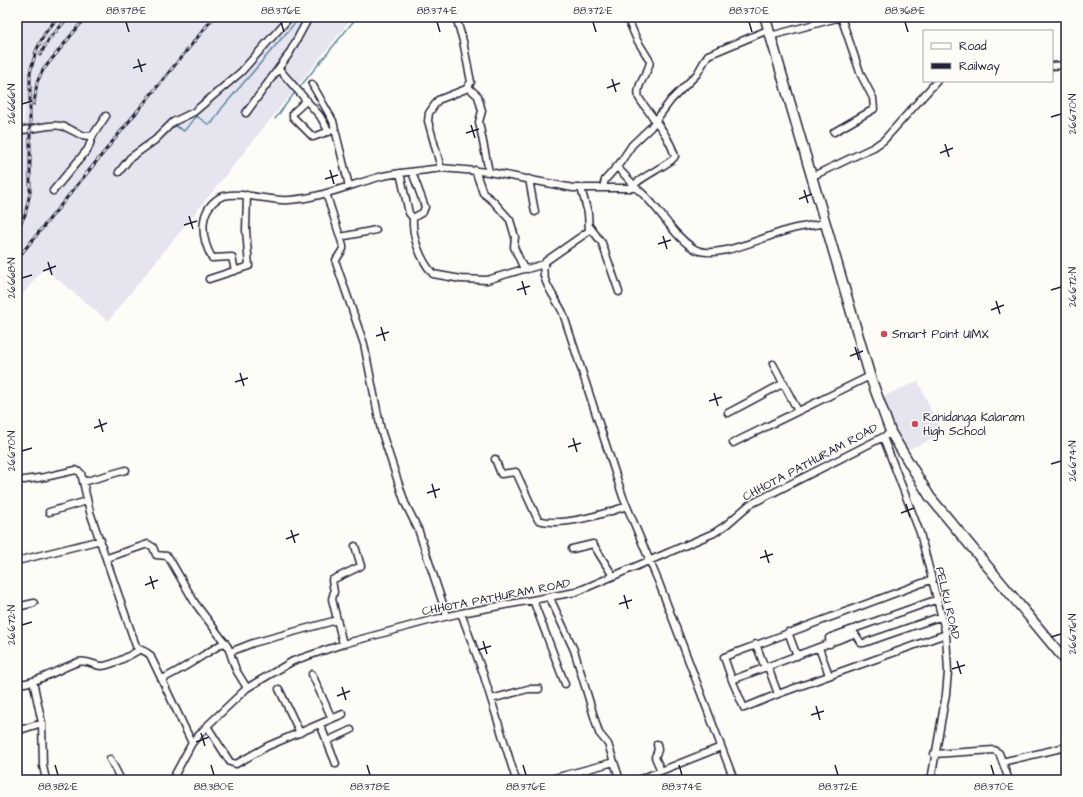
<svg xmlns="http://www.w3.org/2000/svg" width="1083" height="797" viewBox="0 0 1083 797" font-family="'Architects Daughter',sans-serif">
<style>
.built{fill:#e5e4ef}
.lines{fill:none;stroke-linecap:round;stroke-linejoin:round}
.stream{stroke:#5d8aa1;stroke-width:1.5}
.minor-casing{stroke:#22223b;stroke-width:9}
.highway-casing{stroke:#22223b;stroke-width:12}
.minor{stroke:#fdfcf7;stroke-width:6}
.highway{stroke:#fdfcf7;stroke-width:9}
.rail-casing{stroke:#22223b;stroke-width:3}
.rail{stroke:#fdfcf7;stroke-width:1.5;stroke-dasharray:4.5;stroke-linecap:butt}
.ticks{fill:none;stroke:#22223b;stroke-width:1.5}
.poi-dot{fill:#d1495b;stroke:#fdfcf7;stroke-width:1.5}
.labels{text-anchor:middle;stroke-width:3;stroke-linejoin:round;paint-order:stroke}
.poi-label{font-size:12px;fill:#22223b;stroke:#fdfcf7;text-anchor:start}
.street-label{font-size:12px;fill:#22223b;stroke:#fdfcf7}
.neatline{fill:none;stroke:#22223b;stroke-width:1.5}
.ticks-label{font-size:10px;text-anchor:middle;fill:#22223b}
</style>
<rect width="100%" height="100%" fill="#fdfcf7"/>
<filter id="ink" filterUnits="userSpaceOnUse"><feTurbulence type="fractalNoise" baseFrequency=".025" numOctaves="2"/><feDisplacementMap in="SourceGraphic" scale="8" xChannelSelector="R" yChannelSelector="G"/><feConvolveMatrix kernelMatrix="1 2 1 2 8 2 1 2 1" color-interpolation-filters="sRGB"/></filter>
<g filter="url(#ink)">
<path class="built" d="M 17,17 L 353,17 L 108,321 L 44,268 L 17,301 L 17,210 L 22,192 L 24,103 L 17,103 Z
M 918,381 L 942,435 L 905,451 L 882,397 Z"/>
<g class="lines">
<path class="stream" d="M 299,88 L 357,17
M 275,119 L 296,91
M 174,125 L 184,131 L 196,116 L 208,124 L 212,123 L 222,108 L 300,17"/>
<g class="minor-casing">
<path id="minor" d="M 627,17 L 637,40 L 650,61 C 649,74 635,84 639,98 C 652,118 668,133 675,156 C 673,163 638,178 632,187
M 770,36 L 841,17
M 1052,66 L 1066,65
M 279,69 L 320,116 L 329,132
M 312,84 L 333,121 L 349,186
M 468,87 L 478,96 L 482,111 L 479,122 L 489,172
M 307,100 L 293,113 L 293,117 L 313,137 L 333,130
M 246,113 L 289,54 L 309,17
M 17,130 C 32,131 49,123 61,126 C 73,128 80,139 93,135
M 834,132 L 874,109 L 873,98 L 861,75 L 841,17
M 617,167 L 634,185
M 441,168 L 489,172 L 573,188 L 636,188 C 658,204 670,233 693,248 C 715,263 770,233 796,228 C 806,226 816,225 826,223
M 475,170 L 483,193 L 493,201 L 510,220 L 515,237 L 514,247 L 523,267 L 527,269 L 544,264
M 119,172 L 130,158 L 155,140 L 173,122 L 194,112 L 241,72 L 290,17
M 412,172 L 425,207 L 423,212 L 413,218 C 412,237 420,259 433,274 L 461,279 L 487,280 L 524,269
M 400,173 L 409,213 L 413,218
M 813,176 L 874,147 L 884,140 L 937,81
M 529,179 L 535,212
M 603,187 L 605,180 L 620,163 L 632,145 L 651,127 L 671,100 L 697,74 L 708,55 L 768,30
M 581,188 L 588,213 L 589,231 L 546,261 C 536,276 557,299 563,313 L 623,497 L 659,583 L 734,780
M 53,191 L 88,149 L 93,135 L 106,116
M 326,193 L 343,246 L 343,249 L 336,260 L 336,263 L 364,344 L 381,430 L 405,503 L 418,529 L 447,616
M 590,227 L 602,243 L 619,292
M 340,237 L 376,230
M 235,271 L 232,257 L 212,258 C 201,238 198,211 219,198 C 234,189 271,202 289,200 C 321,198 352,184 383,176 C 402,172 422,171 441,168 L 428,121 L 429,113 L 438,100 L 466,89 L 471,82 L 463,41 L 456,17
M 209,279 L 249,266 L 246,230 L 247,195
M 773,364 L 798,411
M 728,413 L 784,383
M 883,437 L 920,533 L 946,634 L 948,672 L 946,694 L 931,780
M 733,443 L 870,376
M 495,459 L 501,474 L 516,472 L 538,520 C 561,527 604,514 627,506
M 24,480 L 45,477 L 76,470 L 81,473 L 90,512 L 136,646 C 140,651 145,650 150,655 L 192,743
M 83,482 L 126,470
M 49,512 L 87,501
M 572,549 L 593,544 L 613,576
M 107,558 L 148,544 L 153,547 L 156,555 L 167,556 L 169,558 L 195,603 L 228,647 L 236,670 L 247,688
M 17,561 L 101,540
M 933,579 L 724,657 L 732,680 L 851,635 L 855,634 L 861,643 L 864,643 L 942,616
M 550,598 L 574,650 L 599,733 L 608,744 L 620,780
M 533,600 L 565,684
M 17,607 L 34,603
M 461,613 L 483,673 L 516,780
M 788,632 L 797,656
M 343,644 L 332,599 L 334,592 L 332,580 L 361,566 L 355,546
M 756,644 L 765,668
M 830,644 L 829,638 L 831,637 L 938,599
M 819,648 L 829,675
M 230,652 L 253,643 L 337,620
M 768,667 L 778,694
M 312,674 L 332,719
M 162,679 C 184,669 204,654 225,642
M 732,680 L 744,708 L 778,694 L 946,634
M 33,681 L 42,723 L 43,766 L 46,780
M 17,684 C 39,683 58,669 78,662 C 88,659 94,666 102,666 C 114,665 129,656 139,650
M 279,689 L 300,733
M 491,699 L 528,689 L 539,689
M 320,724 L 336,764
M 207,726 L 230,762 L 236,764 L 268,746 L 343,714
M 17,731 L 42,723
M 327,741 L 351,730
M 657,744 L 658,750 L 655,757 L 661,771
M 934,754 L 994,750 L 999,753 L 1002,761 L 1006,761 L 1066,747
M 110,759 L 121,780
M 1002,761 L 1009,780
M 172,780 L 192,743 L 207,726 L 247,688 L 293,661 L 343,644 L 428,621 L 461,613 L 576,592 L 714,533 L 726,525 L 749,505 L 891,433
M 547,780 L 614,762
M 638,780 L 721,747"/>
</g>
<g class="highway-casing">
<path id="highway" d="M 765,17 L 870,376 L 891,433 L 930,497 L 1066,661"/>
</g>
<use href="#minor" class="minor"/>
<use href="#highway" class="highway"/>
<g class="rail-casing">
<path id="rail" d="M 40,55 L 49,39 L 69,17
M 34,104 L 37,82 L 43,70 L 86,17
M 17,230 L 25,215 L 30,193 L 30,73 L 36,51 L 45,33 L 58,17
M 17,259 L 214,17"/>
</g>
<use href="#rail" class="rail"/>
</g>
</g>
<path class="ticks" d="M 126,22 L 129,32M 281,22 L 284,32M 437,22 L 440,32M 593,22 L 596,32M 749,22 L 752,32M 905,22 L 908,32M 138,59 L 142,72M 133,68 L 146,64M 612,79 L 616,92M 607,88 L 620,83M 22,104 L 32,101M 1051,117 L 1061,114M 471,125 L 475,138M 466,133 L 479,129M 945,144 L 949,157M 940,153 L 953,148M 330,170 L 334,184M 325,179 L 338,175M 804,190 L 808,203M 799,199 L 812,194M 189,216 L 193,229M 184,225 L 197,221M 663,236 L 667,249M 658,244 L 671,240M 48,262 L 52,275M 43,271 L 56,266M 22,278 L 32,275M 522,281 L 526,295M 517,290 L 530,286M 1051,290 L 1061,287M 996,301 L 1000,314M 991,310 L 1004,305M 381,327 L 385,341M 376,336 L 389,332M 855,347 L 859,360M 850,356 L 863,351M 240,373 L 244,386M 235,382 L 248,378M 714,393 L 718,406M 709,401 L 722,397M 99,419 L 103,432M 94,428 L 107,423M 573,438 L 577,452M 568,447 L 581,443M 22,451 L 32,448M 1051,464 L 1061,461M 432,484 L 436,498M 427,493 L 440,489M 906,504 L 910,517M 901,513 L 914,508M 291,530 L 295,543M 286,539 L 299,534M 765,550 L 769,563M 760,558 L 773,554M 150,576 L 154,589M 145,585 L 158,580M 624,595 L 628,609M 619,604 L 632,600M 22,625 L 32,622M 1051,637 L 1061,634M 483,641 L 487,654M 478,650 L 491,646M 957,661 L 961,674M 952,669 L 965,665M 342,687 L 346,700M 337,696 L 350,691M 816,706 L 820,720M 811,715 L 824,711M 201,733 L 205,746M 196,742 L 209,737M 55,765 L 58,775M 211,765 L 214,775M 367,765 L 370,775M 523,765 L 526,775M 679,765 L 682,775M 835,765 L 838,775M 991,765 L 994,775"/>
<g class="poi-dot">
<circle cx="884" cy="334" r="4"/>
<circle cx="915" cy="424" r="4"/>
</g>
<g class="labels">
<g class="poi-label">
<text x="892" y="338">Smart Point U1MX</text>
<text x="923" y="421">Ranidanga Kalaram<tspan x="923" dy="14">High School</tspan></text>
</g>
<g class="street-label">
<text transform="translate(810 462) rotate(-28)" y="4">CHHOTA PATHURAM ROAD</text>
<text transform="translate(496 597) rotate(-11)" y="4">CHHOTA PATHURAM ROAD</text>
<text transform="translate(948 603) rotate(77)" y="4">PELKU ROAD</text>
</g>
</g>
<rect width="1083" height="797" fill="none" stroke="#fdfcf7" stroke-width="44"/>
<rect x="923" y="30" width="130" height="52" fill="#fdfcf7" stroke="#a5a5ac"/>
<rect x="931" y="43" width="20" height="6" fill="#fdfcf7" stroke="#a5a5ac"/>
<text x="959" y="50" font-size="12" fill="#22223b">Road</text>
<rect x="931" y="63" width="20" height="6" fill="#22223b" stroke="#a5a5ac"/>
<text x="959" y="70" font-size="12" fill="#22223b">Railway</text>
<rect x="22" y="22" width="1039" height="753" class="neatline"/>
<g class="ticks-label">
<text x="126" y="14">88.378°E</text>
<text x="281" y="14">88.376°E</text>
<text x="437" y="14">88.374°E</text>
<text x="593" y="14">88.372°E</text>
<text x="749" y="14">88.370°E</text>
<text x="905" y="14">88.368°E</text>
<text transform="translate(11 104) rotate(-90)" y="4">26.666°N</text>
<text transform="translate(1072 114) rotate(-90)" y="4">26.670°N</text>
<text transform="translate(11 278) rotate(-90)" y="4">26.668°N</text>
<text transform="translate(1072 287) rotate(-90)" y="4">26.672°N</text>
<text transform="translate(11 451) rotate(-90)" y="4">26.670°N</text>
<text transform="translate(1072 461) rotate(-90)" y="4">26.674°N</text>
<text transform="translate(11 625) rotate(-90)" y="4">26.672°N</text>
<text transform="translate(1072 634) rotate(-90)" y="4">26.676°N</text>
<text x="58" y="790">88.382°E</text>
<text x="214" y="790">88.380°E</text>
<text x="370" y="790">88.378°E</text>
<text x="526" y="790">88.376°E</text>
<text x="682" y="790">88.374°E</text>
<text x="838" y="790">88.372°E</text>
<text x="994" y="790">88.370°E</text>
</g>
</svg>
